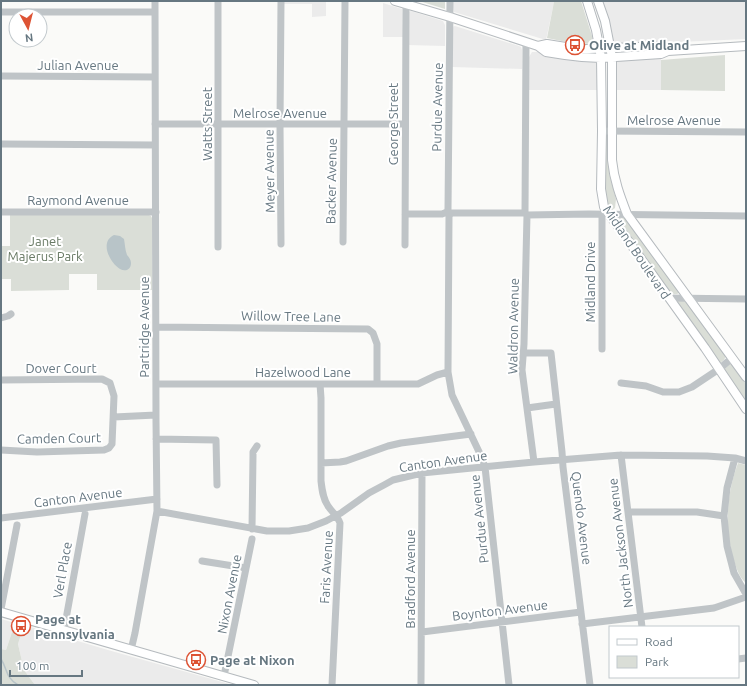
<svg xmlns="http://www.w3.org/2000/svg" width="747" height="686" viewBox="0 0 747 686" font-family="Ubuntu,sans-serif">
<style>
.built{fill:#ebebeb}
.green{fill:#daded7}
.water{fill:#b8c4c8}
.lines{fill:none;stroke-linecap:round;stroke-linejoin:round}
.stream{stroke:#b8c4c8;stroke-width:1.5}
.major-casing{stroke:#b5babe;stroke-width:10}
.minor{stroke:#bfc4c7;stroke-width:7}
.major{stroke:#fff;stroke-width:8}
.labels{text-anchor:middle;stroke-width:4;stroke-linejoin:round;paint-order:stroke}
.poi-label{font-size:13px;font-weight:bold;fill:#667781;stroke:#fff;text-anchor:start}
.street-label{font-size:13px;fill:#667781;stroke:#fff}
.park-label{font-size:13px;fill:#697a65;stroke:#fff}
</style>
<rect width="100%" height="100%" fill="#fafaf8"/>
<path class="built" d="M 284,1 L 326,1 L 326,16 L 312,17 L 312,4 L 284,4 Z
M 452,1 L 554,1 L 553,7 L 546,40 L 454,12 L 453,8 Z
M 603,1 L 746,1 L 746,39 L 613,45 Z
M 383,3 L 402,9 L 403,37 L 383,37 Z
M 411,11 L 443,21 L 445,25 L 445,46 L 407,45 L 408,12 Z
M 455,26 L 519,46 L 521,47 L 522,50 L 522,69 L 452,67 L 452,27 Z
M 532,52 L 538,52 L 549,56 L 598,62 L 598,90 L 529,90 L 529,57 Z
M 661,57 L 661,90 L 614,90 L 615,60 Z
M 1,619 L 15,623 L 6,650 L 1,649 Z
M 24,625 L 108,650 L 233,685 L 35,685 L 24,670 L 18,644 Z"/>
<path class="green" d="M 419,1 L 445,1 L 445,9 Z
M 554,1 L 581,1 L 592,36 L 593,41 L 590,44 L 571,43 L 547,38 L 553,7 Z
M 725,55 L 725,91 L 661,90 L 661,60 Z
M 606,135 L 608,136 L 609,138 L 609,173 L 616,199 L 615,208 L 612,210 L 609,210 L 604,198 L 605,136 Z
M 10,214 L 149,215 L 151,216 L 152,218 L 152,290 L 97,290 L 97,274 L 69,274 L 69,290 L 11,291 L 11,279 L 1,279 L 1,246 L 10,246 Z
M 617,218 L 627,218 L 679,291 L 679,293 L 677,294 L 669,294 L 616,219 Z
M 675,301 L 685,301 L 687,302 L 726,356 L 724,360 L 720,363 Z
M 729,364 L 731,364 L 733,365 L 746,384 L 746,405 L 723,371 L 724,368 Z
M 738,463 L 746,465 L 746,583 C 740,578 738,572 735,564 C 724,532 726,495 738,463 Z
M 15,623 L 24,625 L 18,644 L 24,670 L 35,685 L 1,685 L 1,649 L 6,650 Z"/>
<path class="water" d="M 114,235 L 120,236 L 124,239 C 125,244 125,250 127,255 C 129,257 131,260 131,263 C 131,270 125,272 120,269 C 110,263 99,242 114,235 Z"/>
<g class="lines">
<path class="stream" d="M 1,659 C 8,670 5,677 18,685"/>
<g class="major-casing">
<path id="major" d="M 395,1 L 450,17 L 538,46 L 546,52 L 565,55 L 582,57 L 601,58 L 661,54 L 668,51 L 746,46
M 587,1 L 596,30 L 601,58 L 602,131 L 601,189 L 604,207 L 705,348 L 746,409
M 598,1 L 605,21 L 612,57 L 612,160 C 614,180 620,196 627,214 L 746,377
M 538,46 L 547,44 L 578,49 L 589,49 L 660,46 L 668,51
M 1,612 L 254,685"/>
</g>
<path class="minor" d="M 281,1 L 280,125 L 281,244
M 1,12 L 155,12
M 1,76 L 155,77
M 155,124 L 405,124
M 602,131 L 746,132
M 1,144 L 155,145
M 1,212 L 156,212
M 405,214 L 442,214 L 447,212 L 448,209 L 450,1
M 602,214 L 602,349
M 343,242 L 345,1
M 405,245 L 406,4
M 218,247 L 218,1
M 669,298 L 746,299
M 1,318 L 8,316 L 11,314
M 156,327 L 368,329 L 373,333 L 377,344 L 377,384
M 523,353 L 551,353 L 562,452 L 563,467 L 590,685
M 1,380 L 102,379 L 110,383 L 114,396 L 112,444 L 109,448 L 104,450 L 37,452 L 1,450
M 621,383 L 646,386 L 663,392 L 679,392 L 692,387 L 719,369 L 732,358
M 156,384 L 418,384 L 437,375 L 448,372
M 320,384 L 321,398 L 321,481 C 322,490 323,499 328,506 C 332,512 338,517 340,523 L 332,685
M 527,408 L 556,404
M 114,417 L 156,415
M 156,439 L 216,440 L 217,485
M 621,455 L 642,627
M 735,458 L 727,488 L 724,516 L 727,546 L 734,573 L 746,594
M 534,462 L 522,370 L 524,344 L 527,215 L 589,214 L 746,216
M 321,463 L 340,462 L 346,461 L 388,446 L 401,443 L 471,434
M 157,511 L 267,531 L 289,531 L 308,528 L 326,521 L 341,513 L 369,493 L 384,485 L 393,480 L 422,473 L 534,462 L 621,455 L 707,456 L 735,458 L 746,461
M 629,512 L 697,512 L 724,516
M 1,518 L 157,499
M 252,529 L 253,456 L 253,452 L 257,446
M 202,561 L 246,568
M 1,609 L 17,525
M 582,624 L 714,608 L 746,597
M 64,630 L 85,514
M 422,632 L 581,612
M 131,650 L 135,633 L 157,511 L 156,421 L 155,1
M 738,659 L 746,658
M 224,676 L 252,539
M 421,685 L 422,473
M 509,685 L 485,467 L 482,458 L 452,395 L 448,372 L 449,216 L 451,213 L 525,213 L 526,42"/>
<use href="#major" class="major"/>
</g>
<defs>
<g id="bus-ring" transform="scale(1)"><circle r="9.5" fill="#fff" stroke="#dd5334" stroke-width="1.5"/><path d="M-5-6H5V4H4V6H2V4H-2V6H-4V4H-5ZM-3.5-4V0h7V-4ZM-3.5 1.2v1.5H-2V1.2ZM2 1.2v1.5H3.5V1.2Z" fill="#dd5334"/></g>
</defs>
<g fill-rule="evenodd">
<use href="#bus-ring" x="575" y="45"/>
<use href="#bus-ring" x="21" y="626"/>
<use href="#bus-ring" x="196" y="660"/>
</g>
<g class="labels">
<g class="poi-label">
<text x="589" y="50">Olive at Midland</text>
<text x="35" y="624">Page at<tspan x="35" dy="15">Pennsylvania</tspan></text>
<text x="210" y="665">Page at Nixon</text>
</g>
<g class="street-label">
<text x="78" y="70">Julian Avenue</text>
<text transform="translate(437 107) rotate(-89)" y="5">Purdue Avenue</text>
<text x="280" y="118">Melrose Avenue</text>
<text x="674" y="125">Melrose Avenue</text>
<text transform="translate(207 124) rotate(-90)" y="5">Watts Street</text>
<text transform="translate(393 124) rotate(-90)" y="5">George Street</text>
<text transform="translate(269 171) rotate(-91)" y="5">Meyer Avenue</text>
<text transform="translate(331 181) rotate(-89)" y="5">Backer Avenue</text>
<text x="78" y="205">Raymond Avenue</text>
<text transform="translate(637 252) rotate(56)" y="5">Midland Boulevard</text>
<text transform="translate(590 282) rotate(-90)" y="5">Midland Drive</text>
<text transform="translate(291 316) rotate(1)" y="5">Willow Tree Lane</text>
<text transform="translate(513 326) rotate(-89)" y="5">Waldron Avenue</text>
<text transform="translate(144 327) rotate(-90)" y="5">Partridge Avenue</text>
<text x="61" y="373">Dover Court</text>
<text x="303" y="377">Hazelwood Lane</text>
<text transform="translate(59 438) rotate(-1)" y="5">Camden Court</text>
<text transform="translate(443 461) rotate(-8)" y="5">Canton Avenue</text>
<text transform="translate(78 497) rotate(-7)" y="5">Canton Avenue</text>
<text transform="translate(582 518) rotate(83)" y="5">Quendo Avenue</text>
<text transform="translate(479 519) rotate(-96)" y="5">Purdue Avenue</text>
<text transform="translate(620 543) rotate(-97)" y="5">North Jackson Avenue</text>
<text transform="translate(326 567) rotate(-87)" y="5">Faris Avenue</text>
<text transform="translate(62 570) rotate(-80)" y="5">Verl Place</text>
<text transform="translate(410 579) rotate(-90)" y="5">Bradford Avenue</text>
<text transform="translate(229 594) rotate(-79)" y="5">Nixon Avenue</text>
<text transform="translate(500 610) rotate(-7)" y="5">Boynton Avenue</text>
</g>
<g class="park-label">
<text x="45" y="246">Janet<tspan x="45" dy="15">Majerus Park</tspan></text>
</g>
</g>
<rect width="747" height="686" fill="none" stroke="#667781" stroke-width="4"/>
<rect x="609" y="626" width="130" height="52" fill="#ffffff" stroke="#c2c9cd"/>
<rect x="617" y="639" width="20" height="6" fill="#ffffff" stroke="#c2c9cd"/>
<text x="645" y="646" font-size="12" fill="#667781">Road</text>
<rect x="617" y="656" width="20" height="12" fill="#daded7" stroke="#c2c9cd"/>
<text x="645" y="666" font-size="12" fill="#667781">Park</text>
<g transform="translate(28 28) rotate(173)"><circle r="19" fill="#ffffff" stroke="#c2c9cd"/>
<path d="M0-3L7 15L0 10L-7 15Z" fill="#dd5334"/>
<text y="-6" font-size="11" font-weight="bold" text-anchor="middle" fill="#667781">N</text>
</g>
<path d="M10 670v6h72v-6" fill="none" stroke="#667781" stroke-width="2"/>
<text x="16" y="670" font-size="12" fill="#667781" stroke="#ffffff" stroke-width="3" paint-order="stroke">100 m</text>
</svg>
